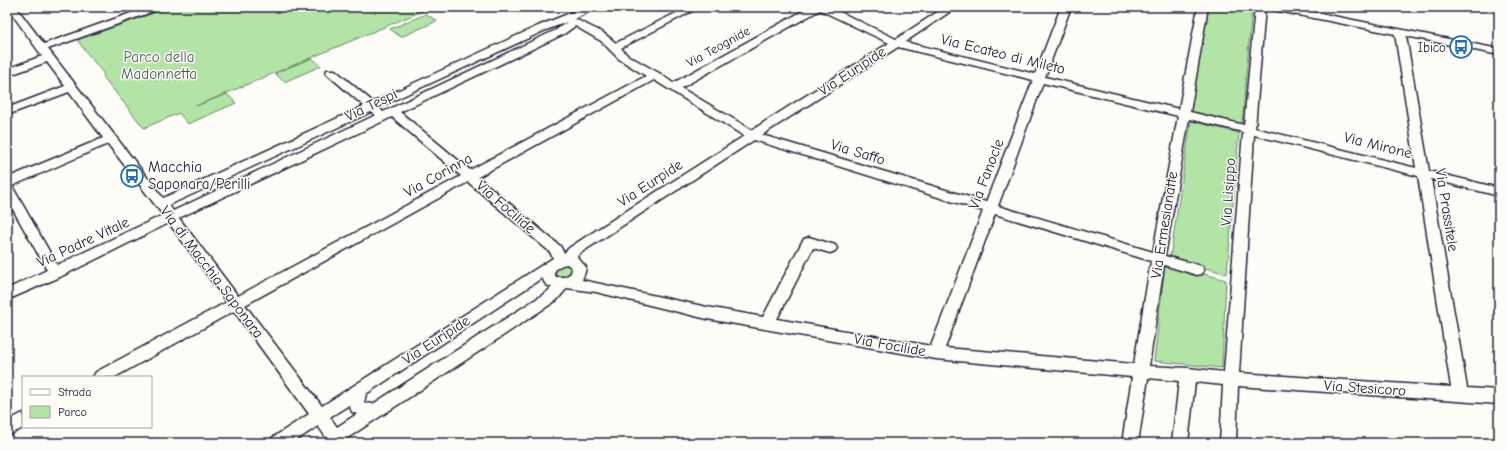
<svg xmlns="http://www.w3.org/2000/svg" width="1506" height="450" viewBox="0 0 1506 450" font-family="'Comic Neue',sans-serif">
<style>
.green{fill:#b1e4a5;stroke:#6a8370}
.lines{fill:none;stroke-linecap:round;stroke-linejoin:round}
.minor-casing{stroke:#22223b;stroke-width:3}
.minor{fill:#fdfcf7;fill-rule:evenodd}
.labels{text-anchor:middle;stroke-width:3;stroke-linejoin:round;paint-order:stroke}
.far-street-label{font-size:13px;fill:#22223b;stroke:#fdfcf7}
.far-poi-label{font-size:13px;fill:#22223b;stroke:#fdfcf7;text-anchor:end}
.street-label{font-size:15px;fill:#22223b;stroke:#fdfcf7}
.park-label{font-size:15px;fill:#4d5c5b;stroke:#fdfcf7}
.poi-label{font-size:15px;fill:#22223b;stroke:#fdfcf7;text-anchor:start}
</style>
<rect width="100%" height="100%" fill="#fdfcf7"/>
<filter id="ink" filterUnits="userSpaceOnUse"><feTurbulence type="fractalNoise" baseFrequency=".025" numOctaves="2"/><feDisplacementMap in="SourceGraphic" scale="8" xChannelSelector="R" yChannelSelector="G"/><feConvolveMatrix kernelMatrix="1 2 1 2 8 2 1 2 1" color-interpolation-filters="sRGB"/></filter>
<g filter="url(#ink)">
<path class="green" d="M 171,7 L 432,7 L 196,106 L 227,94 L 236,103 L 188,124 L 179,113 L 144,128 L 104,78 L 103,73 L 77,40 Z
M 1206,7 L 1252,7 L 1242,124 L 1190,111 Z
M 426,14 L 437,21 L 401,37 L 390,29 Z
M 312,58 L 321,66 L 284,82 L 275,73 Z
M 1191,121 L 1239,133 L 1227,274 L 1170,258 Z
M 1165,263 L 1226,280 L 1222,368 L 1154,361 Z
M 565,264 L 574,268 L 572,276 L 559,279 L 553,275 C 554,267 559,266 565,264 Z"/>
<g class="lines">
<g class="minor-casing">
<path id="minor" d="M 7,7 L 16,7 L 44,44 L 148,7 L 162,7 L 160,9 L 48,49 L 163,198 L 364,106 L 327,74 L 326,72 L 327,70 L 335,70 L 373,102 L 538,26 L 585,7 L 598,7 L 575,19 L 602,32 L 616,43 L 688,7 L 700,7 L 621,48 L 627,55 L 659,73 L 673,83 L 810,7 L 830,7 L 896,39 L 945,7 L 957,7 L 905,42 L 1035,74 L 1061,7 L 1071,7 L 1045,77 L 1179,109 L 1198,7 L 1208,7 L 1190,112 L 1244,125 L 1255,7 L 1265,7 L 1255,128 L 1416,168 L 1395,34 L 1273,10 L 1268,7 L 1288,7 L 1499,49 L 1499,55 L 1406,36 L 1429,171 L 1499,188 L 1499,196 L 1431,179 L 1467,388 L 1499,390 L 1499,404 L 1238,386 L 1236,443 L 1220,443 L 1223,385 L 1195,382 L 1188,443 L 1172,443 L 1179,381 L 1148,378 L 1138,443 L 1122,443 L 1132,377 L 936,359 L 707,319 L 596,292 L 567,288 L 557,300 L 346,439 L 348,443 L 330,443 L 318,426 L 292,443 L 270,443 L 272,438 L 309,414 L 234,311 L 115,377 L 93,377 L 96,372 L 227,302 L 169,223 L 60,277 L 7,300 L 7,289 L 47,270 L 7,199 L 7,178 L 103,138 L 69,92 L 7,115 L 7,108 L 65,86 L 47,62 L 7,76 L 7,69 L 42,56 ZM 820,10 L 889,43 L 752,130 L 681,88 ZM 567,22 L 556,30 L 383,112 L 379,107 L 546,30 ZM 575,26 L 601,41 L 619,59 L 646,76 L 470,170 L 400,112 L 564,34 ZM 898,47 L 1033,80 L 986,202 L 762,135 ZM 654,80 L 744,136 L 584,238 L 569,248 L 564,253 L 560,246 L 478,177 ZM 1043,83 L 1178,116 L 1153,252 L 998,206 ZM 371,112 L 376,115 L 173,211 L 169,205 ZM 392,117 L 461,176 L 238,296 L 179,218 ZM 1189,119 L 1243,132 L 1224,372 L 1188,368 L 1149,366 L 1164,265 L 1197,275 L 1202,274 L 1204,270 L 1202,266 L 1165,256 ZM 1254,135 L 1418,176 L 1451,387 L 1239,373 ZM 754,140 L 983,211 L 931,346 L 777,319 L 813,248 L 830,253 L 835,251 L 837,248 L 835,245 L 809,237 L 804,239 L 802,242 L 763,317 L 707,307 L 582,280 L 585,272 L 586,267 L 577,257 L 579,254 ZM 108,144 L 163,215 L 57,265 L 12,186 ZM 468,182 L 550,252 L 553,258 L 322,406 L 245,305 ZM 995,214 L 1151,261 L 1134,364 L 945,348 ZM 567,264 L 572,268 L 571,273 L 565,277 L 556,277 L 554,274 C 555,268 560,265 567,264 ZM 542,278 L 546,285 L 552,287 L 547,292 L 373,404 L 364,403 L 366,394 ZM 349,405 L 352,412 L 357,414 L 337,427 L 330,417 Z
M 23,413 L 23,427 L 25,427 L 7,436 L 7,421 Z"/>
</g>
<use href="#minor" class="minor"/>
</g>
</g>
<defs>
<g id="bus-ring" transform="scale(1.15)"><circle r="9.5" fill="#fdfcf7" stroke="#1f6fb2" stroke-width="1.5"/><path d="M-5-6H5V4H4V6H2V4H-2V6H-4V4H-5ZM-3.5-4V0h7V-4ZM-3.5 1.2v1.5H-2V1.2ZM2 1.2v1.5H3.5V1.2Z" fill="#1f6fb2"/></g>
</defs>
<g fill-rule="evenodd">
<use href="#bus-ring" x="1461" y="47"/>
<use href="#bus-ring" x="132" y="176"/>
</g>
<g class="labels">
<g class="far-street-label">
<text transform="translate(718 46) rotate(-29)" y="5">Via Teognide</text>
</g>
<g class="far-poi-label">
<text x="1446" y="52">Ibico</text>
</g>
<g class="street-label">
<text transform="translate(1003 54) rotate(14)" y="5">Via Ecateo di Mileto</text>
<text transform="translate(852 71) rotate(-33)" y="5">Via Euripide</text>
<text transform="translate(371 105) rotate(-26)" y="5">Via Tespi</text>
<text transform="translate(1378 145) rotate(14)" y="5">Via Mirone</text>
<text transform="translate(858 152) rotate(17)" y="5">Via Saffo</text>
<text transform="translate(986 174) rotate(-69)" y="5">Via Fanocle</text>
<text transform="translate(438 175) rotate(-29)" y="5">Via Corinna</text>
<text transform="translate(650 183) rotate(-33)" y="5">Via Eurpide</text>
<text transform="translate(1228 192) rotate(-86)" y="5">Via Lisippo</text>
<text transform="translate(506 207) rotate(41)" y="5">Via Focilide</text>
<text transform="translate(1447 210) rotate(81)" y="5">Via Prassitele</text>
<text transform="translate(1164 225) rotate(-81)" y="5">Via Ermesianatte</text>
<text transform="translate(83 242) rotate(-25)" y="5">Via Padre Vitale</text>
<text transform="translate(212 272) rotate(53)" y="5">Via di Macchia Saponara</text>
<text transform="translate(436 340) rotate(-33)" y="5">Via Euripide</text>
<text transform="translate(890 345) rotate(10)" y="5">Via Focilide</text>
<text transform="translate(1365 388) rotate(4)" y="5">Via Stesicoro</text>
</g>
<g class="park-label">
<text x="159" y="62">Parco della<tspan x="159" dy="17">Madonnetta</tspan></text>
</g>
<g class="poi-label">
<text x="148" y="172">Macchia<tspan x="148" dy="17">Saponara/Perilli</tspan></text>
</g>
</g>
<rect width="1506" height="450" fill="none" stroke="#fdfcf7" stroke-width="24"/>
<rect x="12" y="12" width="1482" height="426" fill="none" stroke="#22223b" stroke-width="1.5" filter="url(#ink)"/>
<rect x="22" y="376" width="130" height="52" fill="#fdfcf7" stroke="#a5a5ac"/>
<rect x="30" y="389" width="20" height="6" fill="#fdfcf7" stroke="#a5a5ac"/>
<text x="58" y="396" font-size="12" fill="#22223b">Strada</text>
<rect x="30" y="406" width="20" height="12" fill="#b1e4a5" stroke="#a5a5ac"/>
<text x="58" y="416" font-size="12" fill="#22223b">Parco</text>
</svg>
